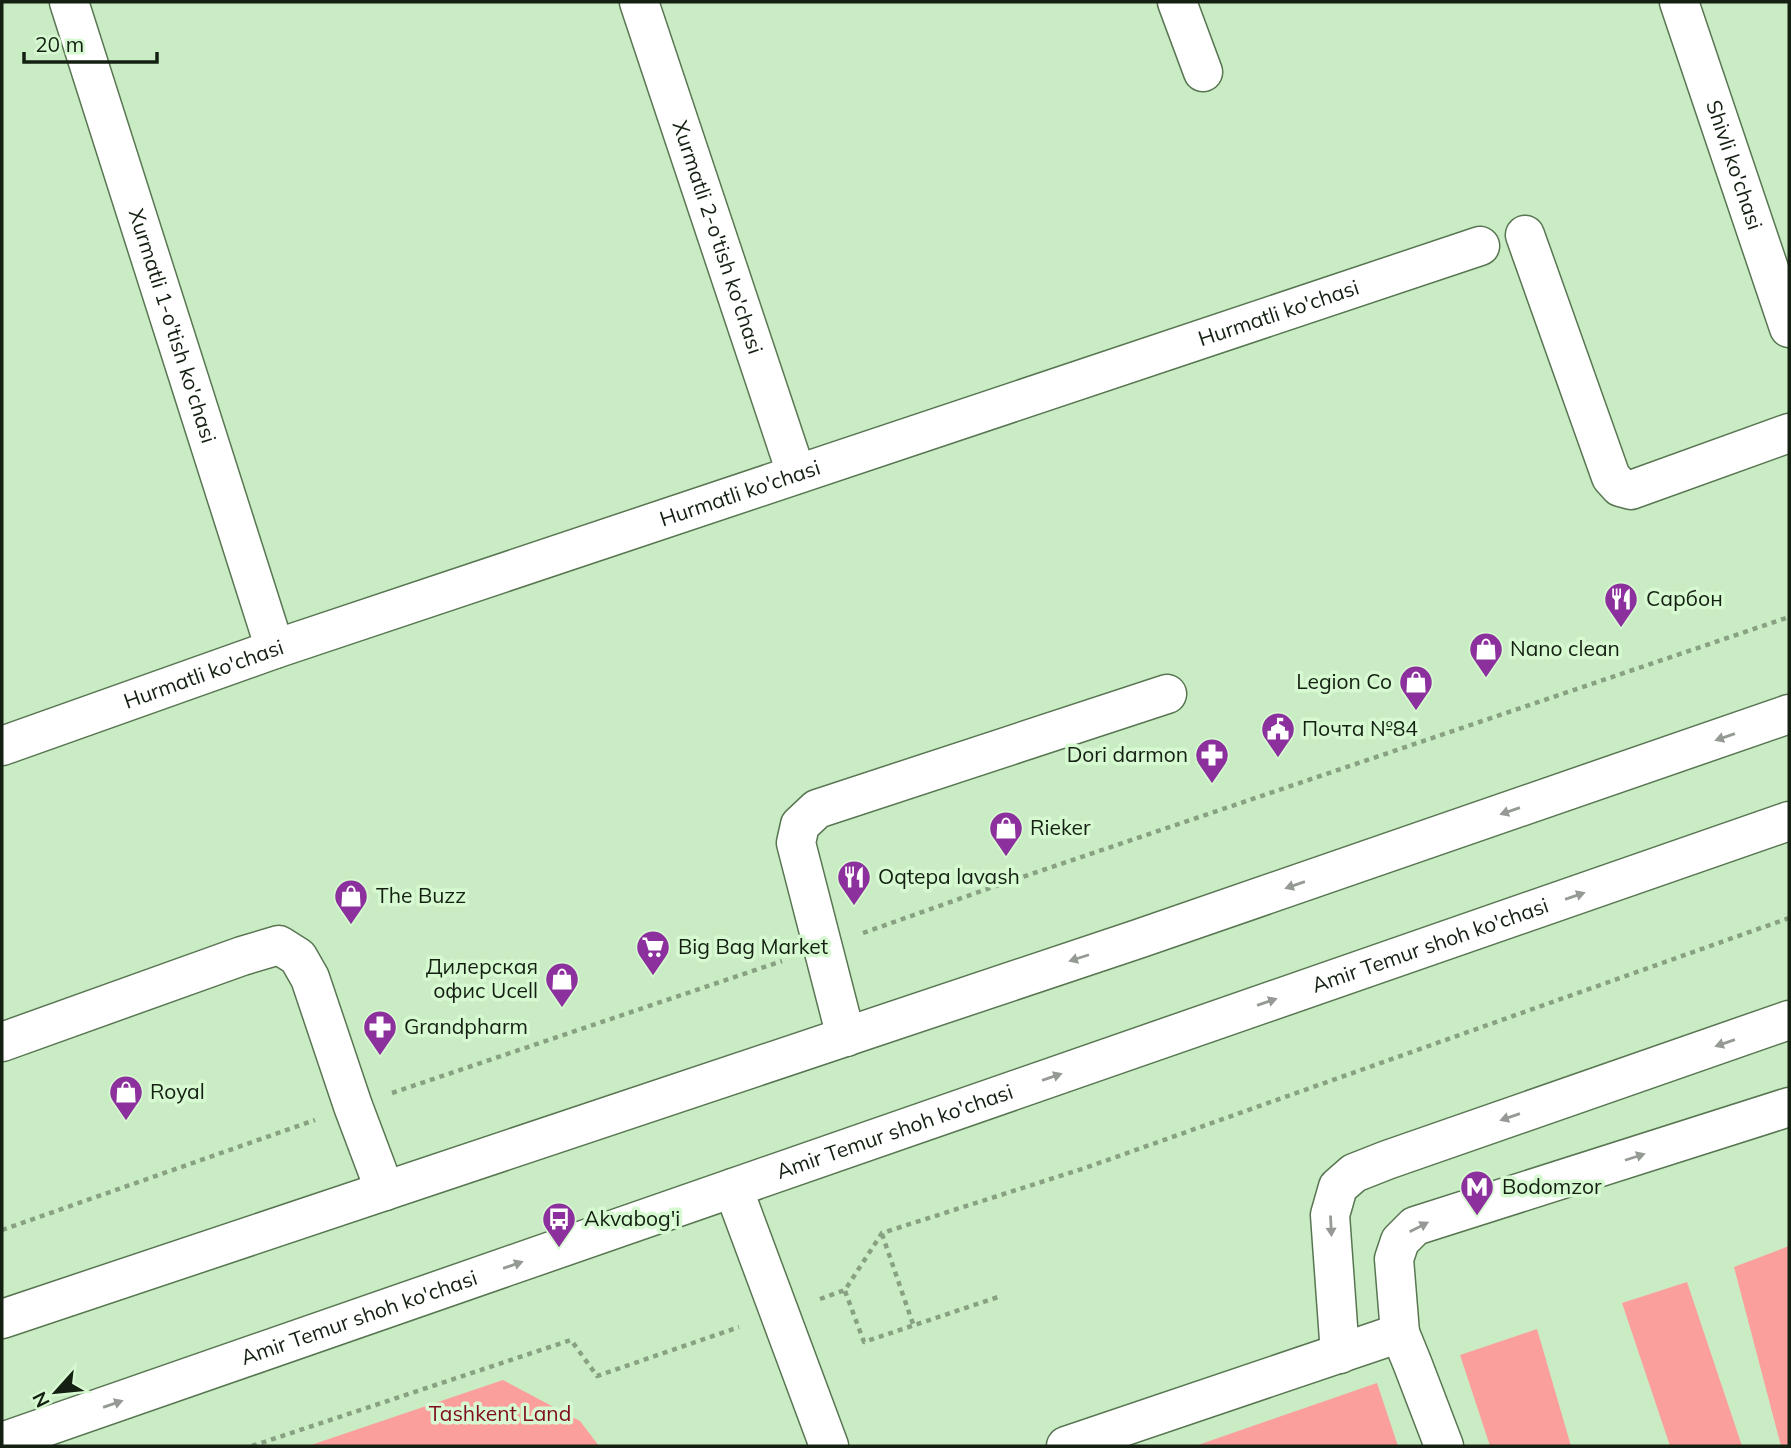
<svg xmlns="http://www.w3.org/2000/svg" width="1791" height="1448" viewBox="0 0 1791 1448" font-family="Mulish,sans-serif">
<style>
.green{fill:#fb9f9d}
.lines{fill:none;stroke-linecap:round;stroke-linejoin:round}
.minor-casing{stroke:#587652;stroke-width:41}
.major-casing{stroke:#587652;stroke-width:41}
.path{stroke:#87a182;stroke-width:4.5;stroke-dasharray:5 5;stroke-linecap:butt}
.minor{stroke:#fff;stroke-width:38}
.major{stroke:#fff;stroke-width:38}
.oneway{fill:#959b94}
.labels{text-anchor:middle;stroke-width:7;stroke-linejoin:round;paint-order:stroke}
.street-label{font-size:21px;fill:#142012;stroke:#d7f9d1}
.poi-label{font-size:21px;fill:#142012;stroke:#d7f9d1;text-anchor:start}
.park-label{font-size:21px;fill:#7f0d1f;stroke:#d7f9d1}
</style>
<rect width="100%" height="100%" fill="#caecc4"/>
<path class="green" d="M 1789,1246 L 1789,1446 L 1781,1446 L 1734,1267 Z
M 1687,1282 L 1742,1446 L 1670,1446 L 1622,1303 Z
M 1537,1329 L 1571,1446 L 1490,1446 L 1460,1355 Z
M 503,1380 L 580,1421 L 599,1446 L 308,1446 Z
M 1377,1383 L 1398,1446 L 1195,1446 Z"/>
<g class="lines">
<g class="minor-casing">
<g id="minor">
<path id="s1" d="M 69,2 L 275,649"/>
<path id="s2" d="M 639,2 L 796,473"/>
<path d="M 1177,2 L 1203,72"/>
<path id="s3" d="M 1679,2 L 1789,328"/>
<path d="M 1525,235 L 1611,477 L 1620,487 L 1631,490 L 1789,433"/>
<path id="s4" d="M 2,746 L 275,649 L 1480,246"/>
<path d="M 846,1037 L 796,843 L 800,825 L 817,809 L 1167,694"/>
<path d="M 2,1042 L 242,956 L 279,945 L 298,957 L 310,978 L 353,1106 L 385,1191"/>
<path d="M 733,1188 L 829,1446"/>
<path d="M 1400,1333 L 1394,1259 L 1400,1241 L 1415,1226 L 1789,1107"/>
<path d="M 1340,1354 L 1330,1215 L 1338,1187 L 1354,1173 L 1387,1160 L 1789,1020"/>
<path d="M 1066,1446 L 1400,1333 L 1413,1365 L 1444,1446"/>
</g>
</g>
<g class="major-casing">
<g id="major">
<path d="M 2,1319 L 1138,939 L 1789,714"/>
<path id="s5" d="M 2,1442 L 1789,821"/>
</g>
</g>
<path class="path" d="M 863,933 L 990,888 L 1789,617
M 392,1093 L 782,961
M 2,1230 L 315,1120
M 882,1234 L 913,1324
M 845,1291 L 864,1342 L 1001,1296
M 820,1299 L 845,1290 L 882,1233 L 1085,1168 L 1789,918
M 252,1446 L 571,1340 L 597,1376 L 739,1327"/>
<use href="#minor" class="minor"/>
<use href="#major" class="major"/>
</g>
<defs><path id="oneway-solid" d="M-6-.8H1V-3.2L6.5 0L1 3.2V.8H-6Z" transform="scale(1.75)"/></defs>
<g class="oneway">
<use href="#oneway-solid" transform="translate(1725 737) rotate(161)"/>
<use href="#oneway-solid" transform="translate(1510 811) rotate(161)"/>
<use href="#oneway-solid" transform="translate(1295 885) rotate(161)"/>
<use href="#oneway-solid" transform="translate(1575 896) rotate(-19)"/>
<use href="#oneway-solid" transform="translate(1079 958) rotate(162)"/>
<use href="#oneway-solid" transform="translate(1267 1002) rotate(-19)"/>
<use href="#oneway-solid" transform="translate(1725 1043) rotate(161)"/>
<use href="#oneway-solid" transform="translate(1052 1077) rotate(-19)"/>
<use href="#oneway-solid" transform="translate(1510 1117) rotate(161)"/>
<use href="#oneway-solid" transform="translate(1635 1157) rotate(-18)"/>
<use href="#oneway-solid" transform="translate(1331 1226) rotate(87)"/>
<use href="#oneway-solid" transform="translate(1419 1227) rotate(-27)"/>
<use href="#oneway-solid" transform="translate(513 1265) rotate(-19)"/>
<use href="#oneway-solid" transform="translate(113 1404) rotate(-19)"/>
</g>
<defs>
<g id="restaurant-pin" transform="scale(1.75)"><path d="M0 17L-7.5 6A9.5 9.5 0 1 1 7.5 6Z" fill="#8b309c" stroke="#d7f9d1"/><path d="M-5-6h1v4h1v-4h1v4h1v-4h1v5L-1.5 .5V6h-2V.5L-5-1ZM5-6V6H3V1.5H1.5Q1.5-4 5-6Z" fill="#fff"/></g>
<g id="shop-pin" transform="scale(1.75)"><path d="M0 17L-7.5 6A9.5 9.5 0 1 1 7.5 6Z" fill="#8b309c" stroke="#d7f9d1"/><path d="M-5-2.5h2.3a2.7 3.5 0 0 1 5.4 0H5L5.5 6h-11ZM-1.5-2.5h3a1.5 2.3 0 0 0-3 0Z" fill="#fff"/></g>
<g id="civic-pin" transform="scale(1.75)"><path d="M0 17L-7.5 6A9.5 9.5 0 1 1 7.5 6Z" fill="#8b309c" stroke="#d7f9d1"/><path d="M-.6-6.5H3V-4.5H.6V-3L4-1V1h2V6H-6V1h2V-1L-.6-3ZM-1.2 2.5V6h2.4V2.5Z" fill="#fff"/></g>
<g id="pharmacy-pin" transform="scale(1.75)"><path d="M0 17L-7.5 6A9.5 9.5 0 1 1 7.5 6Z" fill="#8b309c" stroke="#d7f9d1"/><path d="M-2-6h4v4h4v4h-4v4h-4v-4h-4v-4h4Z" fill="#fff"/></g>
<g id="supermarket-pin" transform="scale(1.75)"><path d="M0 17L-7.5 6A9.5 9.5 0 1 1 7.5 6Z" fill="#8b309c" stroke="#d7f9d1"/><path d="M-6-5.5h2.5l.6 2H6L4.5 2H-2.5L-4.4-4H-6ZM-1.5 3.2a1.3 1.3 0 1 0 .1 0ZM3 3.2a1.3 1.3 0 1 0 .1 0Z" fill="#fff"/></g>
<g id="metro-pin" transform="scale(1.75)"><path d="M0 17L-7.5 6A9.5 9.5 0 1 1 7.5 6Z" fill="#8b309c" stroke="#d7f9d1"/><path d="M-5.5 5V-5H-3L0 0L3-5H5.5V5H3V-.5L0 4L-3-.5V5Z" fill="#fff"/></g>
<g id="bus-pin" transform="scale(1.75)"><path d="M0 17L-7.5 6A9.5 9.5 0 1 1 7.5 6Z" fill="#8b309c" stroke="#d7f9d1"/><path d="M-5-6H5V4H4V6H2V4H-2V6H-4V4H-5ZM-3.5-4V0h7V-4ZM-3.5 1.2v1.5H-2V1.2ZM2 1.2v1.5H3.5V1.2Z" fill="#fff"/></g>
</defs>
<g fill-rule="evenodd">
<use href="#restaurant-pin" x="1621" y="599"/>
<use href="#shop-pin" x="1486" y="649"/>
<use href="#shop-pin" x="1416" y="682"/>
<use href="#civic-pin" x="1278" y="729"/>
<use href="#pharmacy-pin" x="1212" y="755"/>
<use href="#shop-pin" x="1006" y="828"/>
<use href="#restaurant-pin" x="854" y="877"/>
<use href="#shop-pin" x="351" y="896"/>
<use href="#supermarket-pin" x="653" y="947"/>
<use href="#shop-pin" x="562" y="979"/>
<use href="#pharmacy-pin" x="380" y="1027"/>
<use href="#shop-pin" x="126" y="1092"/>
<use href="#metro-pin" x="1477" y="1187"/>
<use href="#bus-pin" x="559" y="1219"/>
</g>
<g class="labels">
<g class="street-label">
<text dy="7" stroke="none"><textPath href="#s3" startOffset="172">Shivli ko'chasi</textPath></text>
<text dy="7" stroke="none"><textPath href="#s2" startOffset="248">Xurmatli 2-o'tish ko'chasi</textPath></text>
<text dy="7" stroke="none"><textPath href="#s4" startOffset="1348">Hurmatli ko'chasi</textPath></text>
<text dy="7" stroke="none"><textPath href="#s1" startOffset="340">Xurmatli 1-o'tish ko'chasi</textPath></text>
<text dy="7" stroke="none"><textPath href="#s4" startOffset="780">Hurmatli ko'chasi</textPath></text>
<text dy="7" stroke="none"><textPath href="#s4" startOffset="214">Hurmatli ko'chasi</textPath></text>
<text dy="7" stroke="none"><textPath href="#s5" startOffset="1512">Amir Temur shoh ko'chasi</textPath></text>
<text dy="7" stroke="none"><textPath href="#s5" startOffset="945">Amir Temur shoh ko'chasi</textPath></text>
<text dy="7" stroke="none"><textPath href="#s5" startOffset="378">Amir Temur shoh ko'chasi</textPath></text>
</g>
<g class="poi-label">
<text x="1646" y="606">Сарбон</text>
<text x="1510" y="656">Nano clean</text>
<text x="1392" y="689" text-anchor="end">Legion Co</text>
<text x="1302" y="736">Почта №84</text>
<text x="1188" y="762" text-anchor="end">Dori darmon</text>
<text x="1030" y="835">Rieker</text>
<text x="878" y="884">Oqtepa lavash</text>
<text x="376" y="903">The Buzz</text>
<text x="678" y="954">Big Bag Market</text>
<text x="538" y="974" text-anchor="end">Дилерская<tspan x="538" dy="24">офис Ucell</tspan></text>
<text x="404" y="1034">Grandpharm</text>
<text x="150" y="1099">Royal</text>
<text x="1502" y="1194">Bodomzor</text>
<text x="584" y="1226">Akvabog'i</text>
</g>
<g class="park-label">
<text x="500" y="1421">Tashkent Land</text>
</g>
</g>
<rect width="1791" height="1448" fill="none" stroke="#142012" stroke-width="7"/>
<g transform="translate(56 1392) rotate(243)" stroke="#d7f9d1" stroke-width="5" paint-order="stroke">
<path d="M0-5L12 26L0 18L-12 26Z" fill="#142012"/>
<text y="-10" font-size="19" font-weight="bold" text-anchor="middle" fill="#142012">N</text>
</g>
<path d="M24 52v10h133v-10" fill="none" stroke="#142012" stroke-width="3.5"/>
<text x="35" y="52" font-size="21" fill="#142012" stroke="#d7f9d1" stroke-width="5" paint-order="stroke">20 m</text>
</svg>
